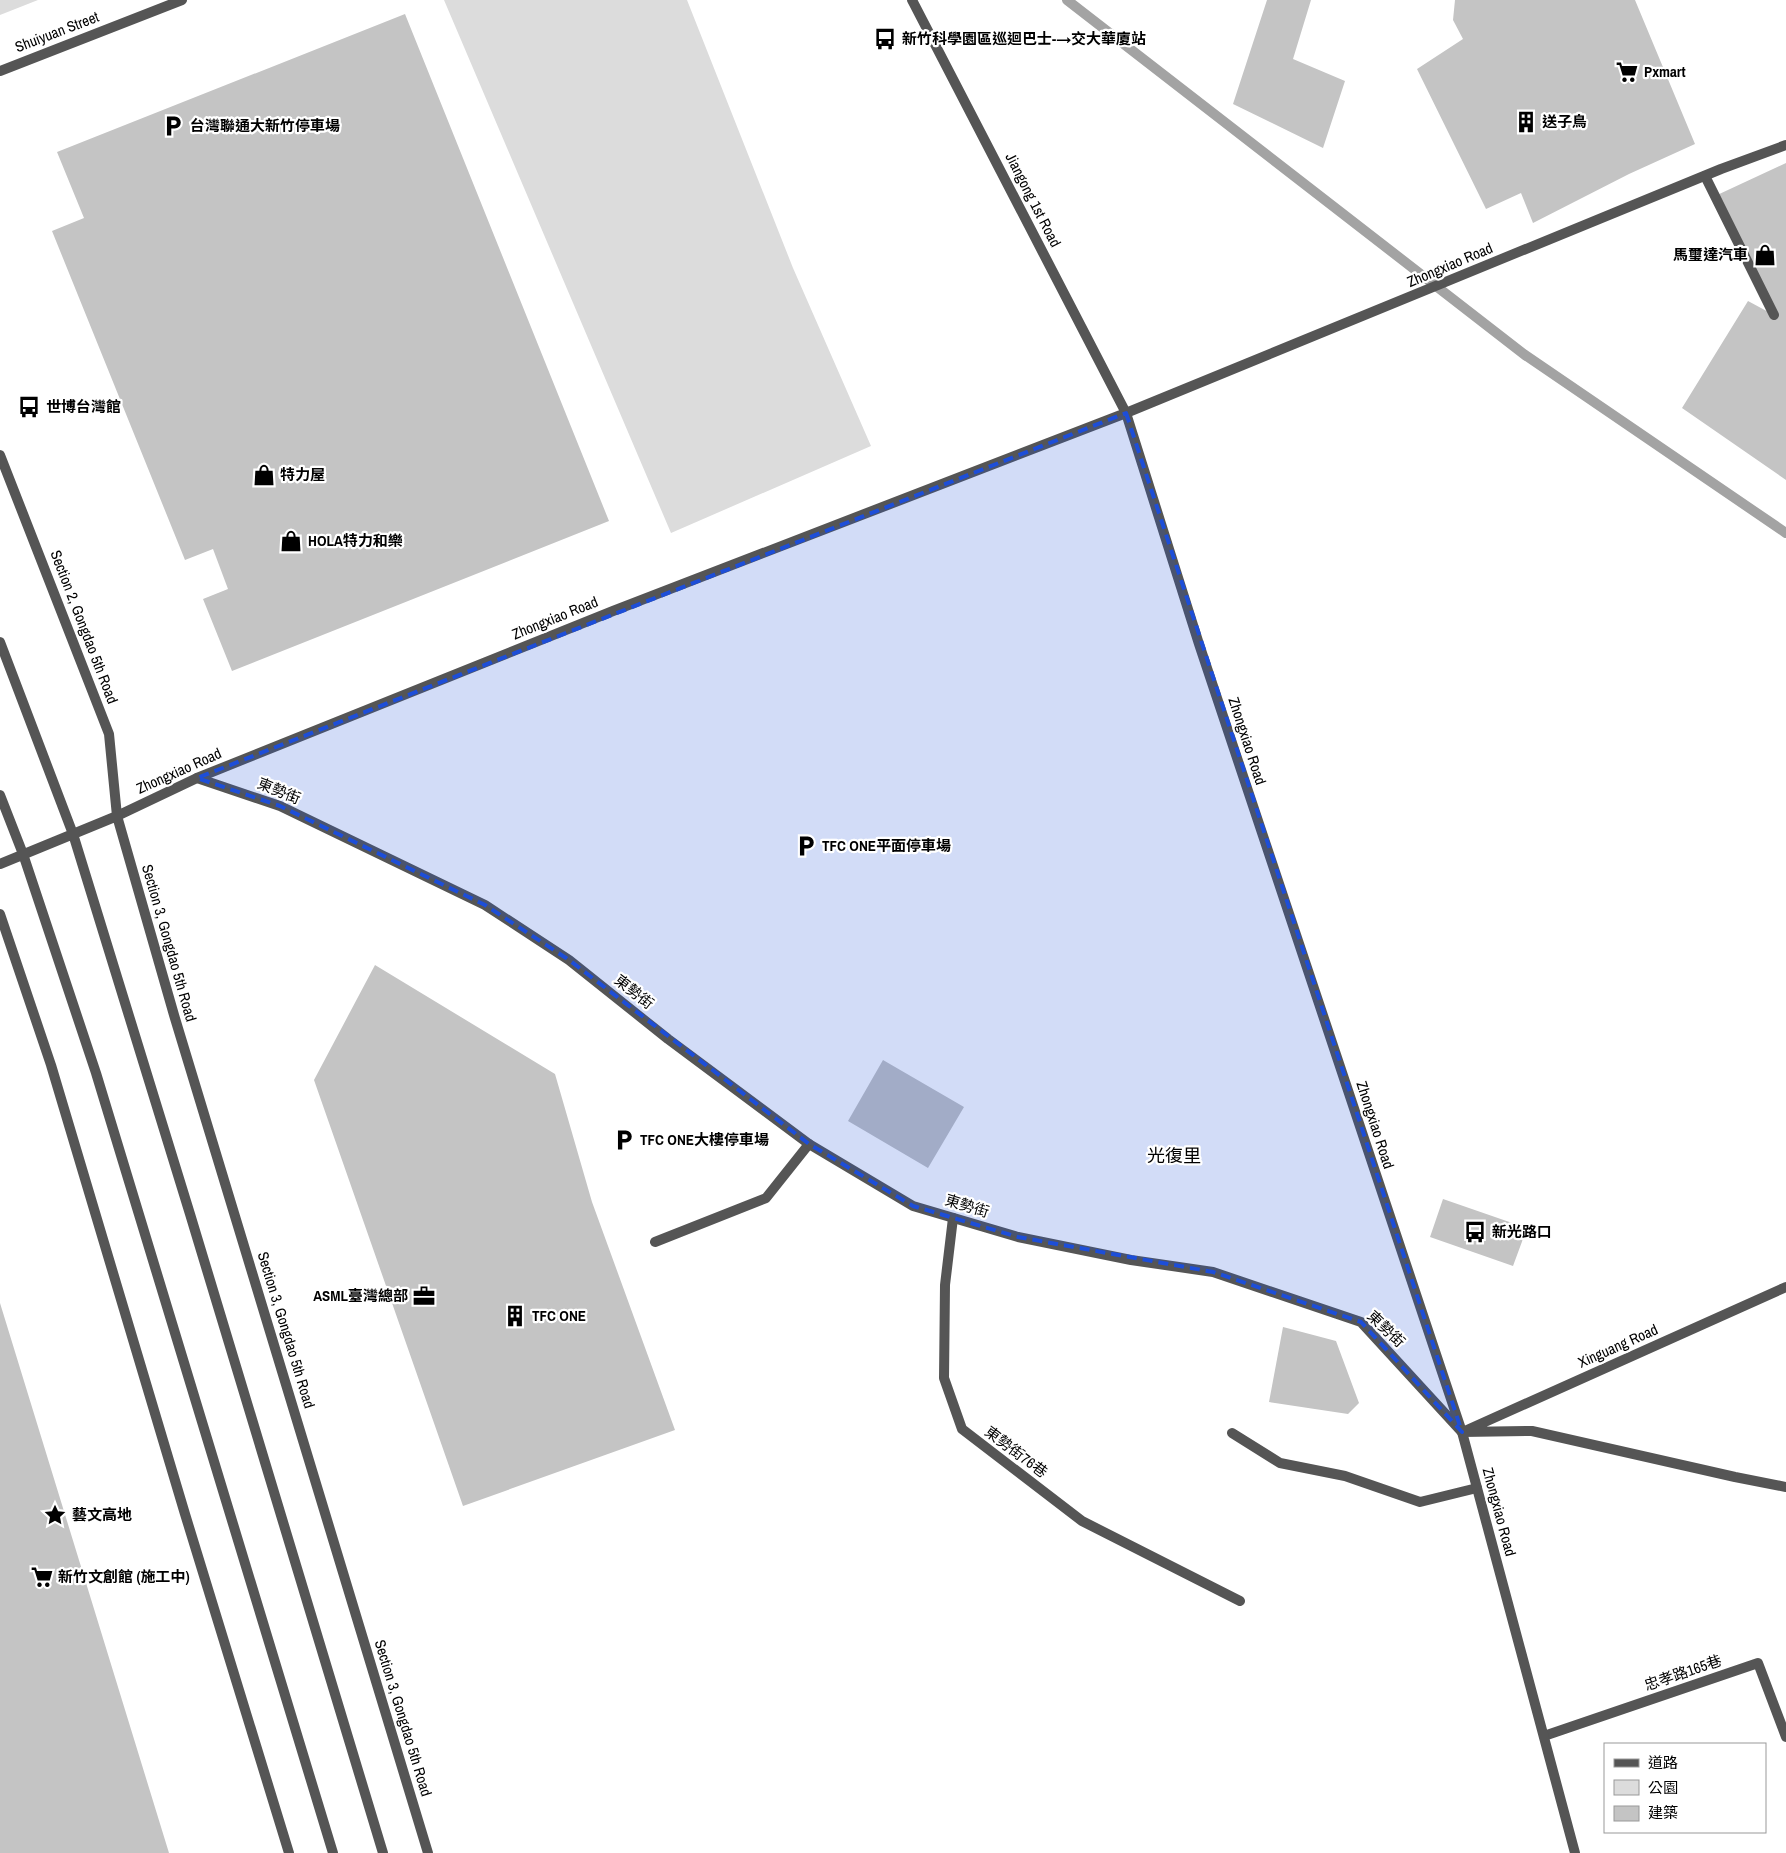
<svg xmlns="http://www.w3.org/2000/svg" width="1786" height="1853" viewBox="0 0 1786 1853" font-family="'Archivo Narrow','Noto Sans TC',sans-serif">
<style>
.green{fill:#dcdcdc}
.lines{fill:none;stroke-linecap:round;stroke-linejoin:round}
.stream{stroke:#a3a3a3;stroke-width:10}
.building{fill:#c4c4c4}
.service{stroke:#555;stroke-width:10}
.minor{stroke:#555;stroke-width:10}
.tertiary{stroke:#555;stroke-width:10}
.marked{fill:#1d4ed8;fill-opacity:0.2;stroke:#1d4ed8;stroke-width:4;stroke-dasharray:10 6;stroke-linejoin:round}
.labels{text-anchor:middle;stroke-width:4.5;stroke-linejoin:round;paint-order:stroke}
.street-label{font-size:15px;fill:#000;stroke:#fff}
.poi-label{font-size:15px;font-weight:bold;fill:#000;stroke:#fff;text-anchor:start}
.quarter-label{font-size:18px;fill:#000;stroke:#fff}
</style>
<rect width="100%" height="100%" fill="#fff"/>
<path class="green" d="M 0,0 L 38,0 L 0,15 Z
M 444,0 L 687,0 L 793,268 L 871,446 L 671,533 Z"/>
<g class="lines">
<path class="stream" d="M 1067,0 L 1525,355 L 1786,533"/>
</g>
<path class="building" d="M 1267,0 L 1311,0 L 1293,59 L 1345,81 L 1323,148 L 1233,104 Z
M 1455,0 L 1635,0 L 1695,144 L 1629,174 L 1533,223 L 1521,193 L 1486,209 L 1417,69 L 1463,39 L 1453,20 Z
M 405,14 L 609,521 L 232,671 L 203,599 L 228,589 L 213,549 L 185,560 L 52,231 L 84,218 L 57,152 Z
M 1786,163 L 1786,480 L 1682,408 L 1748,301 L 1774,315 L 1715,196 Z
M 375,965 L 555,1074 L 592,1202 L 675,1430 L 463,1506 L 314,1080 Z
M 883,1060 L 964,1107 L 928,1168 L 848,1121 Z
M 1443,1199 L 1527,1228 L 1513,1266 L 1430,1237 Z
M 0,1303 L 169,1853 L 0,1853 Z
M 1283,1327 L 1336,1341 L 1359,1403 L 1348,1414 L 1269,1402 Z"/>
<g class="lines">
<path class="service" d="M 1705,176 L 1774,315
M 953,1218 L 945,1285 L 944,1378 L 962,1429 L 1082,1521 L 1240,1601
M 655,1242 L 766,1198 L 809,1144
M 1232,1433 L 1280,1463 L 1345,1476 L 1420,1502 L 1477,1488
M 1544,1736 L 1758,1663 L 1786,1737"/>
<path class="minor" d="M 0,71 L 182,0
M 197,778 L 280,806 L 485,905 L 569,960 L 668,1039 L 809,1144 L 913,1206 L 1018,1237 L 1131,1260 L 1213,1272 L 1361,1322 L 1462,1432 L 1532,1431 L 1735,1477 L 1786,1487
M 1467,1430 L 1786,1287"/>
<path class="tertiary" d="M 912,0 L 1126,413 L 1199,644 L 1462,1432 L 1575,1853
M 0,455 L 109,734 L 117,816 L 174,1015 L 428,1853
M 0,642 L 73,834 L 190,1214 L 383,1853
M 0,795 L 23,854 L 96,1073 L 333,1853
M 0,864 L 117,816 L 197,778 L 613,611 L 1126,413 L 1721,169 L 1786,145
M 0,914 L 51,1065 L 185,1514 L 289,1853"/>
</g>
<path class="marked" d="M 1126,413 L 1462,1432 L 1361,1322 L 1213,1272 L 1018,1237 L 913,1206 L 809,1144 L 569,960 L 485,905 L 280,806 L 197,778 Z"/>
<defs>
<g id="bus-bare" transform="scale(1.725)"><path d="M-5-6H5V4H4V6H2V4H-2V6H-4V4H-5ZM-3.5-4V0h7V-4ZM-3.5 1.2v1.5H-2V1.2ZM2 1.2v1.5H3.5V1.2Z" fill="#000" stroke="#fff" stroke-width="2.5" paint-order="stroke"/></g>
<g id="supermarket-bare" transform="scale(1.725)"><path d="M-6-5.5h2.5l.6 2H6L4.5 2H-2.5L-4.4-4H-6ZM-1.5 3.2a1.3 1.3 0 1 0 .1 0ZM3 3.2a1.3 1.3 0 1 0 .1 0Z" fill="#000" stroke="#fff" stroke-width="2.5" paint-order="stroke"/></g>
<g id="building-bare" transform="scale(1.725)"><path d="M-4-6H4V6H1V3H-1V6H-4ZM-2.5-4.3h1.7v1.8h-1.7ZM.8-4.3h1.7v1.8H.8ZM-2.5-1h1.7V.8h-1.7ZM.8-1h1.7V.8H.8Z" fill="#000" stroke="#fff" stroke-width="2.5" paint-order="stroke"/></g>
<g id="parking-bare" transform="scale(1.725)"><path d="M-3.5-5.5H1a3.5 3.5 0 0 1 0 7H-1V5.5H-3.5ZM-1-3.4V-.6H.8a1.4 1.4 0 0 0 0-2.8Z" fill="#000" stroke="#fff" stroke-width="2.5" paint-order="stroke"/></g>
<g id="shop-bare" transform="scale(1.725)"><path d="M-5-2.5h2.3a2.7 3.5 0 0 1 5.4 0H5L5.5 6h-11ZM-1.5-2.5h3a1.5 2.3 0 0 0-3 0Z" fill="#000" stroke="#fff" stroke-width="2.5" paint-order="stroke"/></g>
<g id="office-bare" transform="scale(1.725)"><path d="M-6-3h4V-5.5h4V-3h4V5H-6ZM-1-4.5V-3h2v-1.5ZM-6 0V1H6V0Z" fill="#000" stroke="#fff" stroke-width="2.5" paint-order="stroke"/></g>
<g id="sight-bare" transform="scale(1.725)"><path d="M0-6L1.8-2.2L6-1.7L2.9 1.2L3.7 5.4L0 3.3L-3.7 5.4L-2.9 1.2L-6-1.7L-1.8-2.2Z" fill="#000" stroke="#fff" stroke-width="2.5" paint-order="stroke"/></g>
</defs>
<g fill-rule="evenodd">
<use href="#bus-bare" x="885" y="39"/>
<use href="#supermarket-bare" x="1627" y="72"/>
<use href="#building-bare" x="1526" y="122"/>
<use href="#parking-bare" x="173" y="126"/>
<use href="#shop-bare" x="1765" y="255"/>
<use href="#bus-bare" x="29" y="407"/>
<use href="#shop-bare" x="264" y="475"/>
<use href="#shop-bare" x="291" y="541"/>
<use href="#parking-bare" x="806" y="846"/>
<use href="#parking-bare" x="624" y="1140"/>
<use href="#bus-bare" x="1475" y="1232"/>
<use href="#office-bare" x="424" y="1296"/>
<use href="#building-bare" x="515" y="1316"/>
<use href="#sight-bare" x="55" y="1515"/>
<use href="#supermarket-bare" x="42" y="1577"/>
</g>
<g class="labels">
<g class="street-label">
<text transform="translate(57 32) rotate(-21)" y="5">Shuiyuan Street</text>
<text transform="translate(1033 200) rotate(63)" y="5">Jiangong 1st Road</text>
<text transform="translate(1450 265) rotate(-23)" y="5">Zhongxiao Road</text>
<text transform="translate(555 618) rotate(-22)" y="5">Zhongxiao Road</text>
<text transform="translate(84 627) rotate(69)" y="5">Section 2, Gongdao 5th Road</text>
<text transform="translate(1247 741) rotate(72)" y="5">Zhongxiao Road</text>
<text transform="translate(179 771) rotate(-24)" y="5">Zhongxiao Road</text>
<text transform="translate(279 791) rotate(22)" y="5">東勢街</text>
<text transform="translate(169 943) rotate(74)" y="5">Section 3, Gongdao 5th Road</text>
<text transform="translate(634 992) rotate(38)" y="5">東勢街</text>
<text transform="translate(1375 1125) rotate(72)" y="5">Zhongxiao Road</text>
<text transform="translate(967 1206) rotate(17)" y="5">東勢街</text>
<text transform="translate(1386 1329) rotate(44)" y="5">東勢街</text>
<text transform="translate(286 1330) rotate(73)" y="5">Section 3, Gongdao 5th Road</text>
<text transform="translate(1618 1346) rotate(-24)" y="5">Xinguang Road</text>
<text transform="translate(1016 1452) rotate(37)" y="5">東勢街76巷</text>
<text transform="translate(1499 1512) rotate(75)" y="5">Zhongxiao Road</text>
<text transform="translate(1683 1673) rotate(-19)" y="5">忠孝路165巷</text>
<text transform="translate(403 1718) rotate(73)" y="5">Section 3, Gongdao 5th Road</text>
</g>
<g class="poi-label">
<text x="902" y="44">新竹科學園區巡迴巴士-→交大華廈站</text>
<text x="1644" y="77">Pxmart</text>
<text x="1542" y="127">送子鳥</text>
<text x="190" y="131">台灣聯通大新竹停車場</text>
<text x="1748" y="260" text-anchor="end">馬璽達汽車</text>
<text x="46" y="412">世博台灣館</text>
<text x="280" y="480">特力屋</text>
<text x="308" y="546">HOLA特力和樂</text>
<text x="822" y="851">TFC ONE平面停車場</text>
<text x="640" y="1145">TFC ONE大樓停車場</text>
<text x="1492" y="1237">新光路口</text>
<text x="408" y="1301" text-anchor="end">ASML臺灣總部</text>
<text x="532" y="1321">TFC ONE</text>
<text x="72" y="1520">藝文高地</text>
<text x="58" y="1582">新竹文創館 (施工中)</text>
</g>
<g class="quarter-label">
<text x="1174" y="1162">光復里</text>
</g>
</g>
<rect x="1604" y="1743" width="162" height="90" fill="#ffffff" stroke="#999999"/>
<rect x="1614" y="1759" width="25" height="8" fill="#555555" stroke="#999999"/>
<text x="1648" y="1768" font-size="15" fill="#000000">道路</text>
<rect x="1614" y="1780" width="25" height="15" fill="#dcdcdc" stroke="#999999"/>
<text x="1648" y="1793" font-size="15" fill="#000000">公園</text>
<rect x="1614" y="1806" width="25" height="15" fill="#c4c4c4" stroke="#999999"/>
<text x="1648" y="1818" font-size="15" fill="#000000">建築</text>
</svg>
